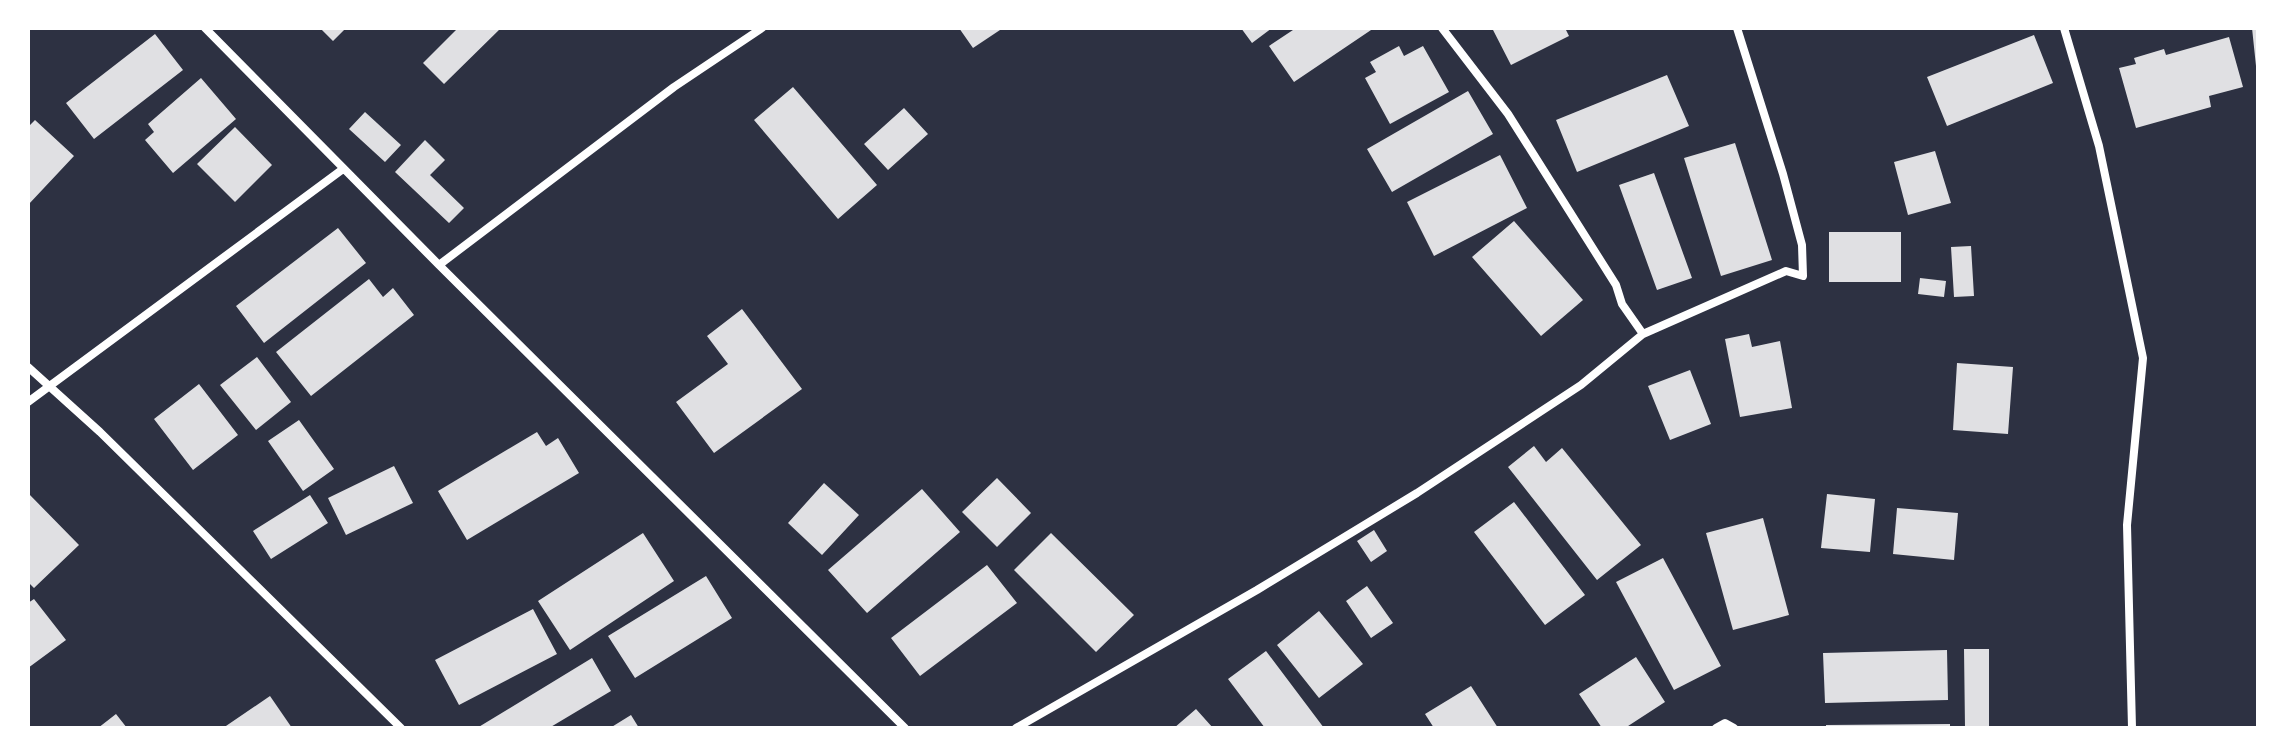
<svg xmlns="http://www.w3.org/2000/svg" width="2286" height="756" viewBox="0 0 2286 756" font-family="'PT Sans',sans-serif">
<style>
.building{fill:#e0e0e3}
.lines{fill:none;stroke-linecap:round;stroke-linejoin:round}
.minor{stroke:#fff;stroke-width:8}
</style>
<rect width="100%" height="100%" fill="#2d3142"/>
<path class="building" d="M 320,28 L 346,28 L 333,41 Z
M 458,28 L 501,28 L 444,84 L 423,63 Z
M 959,28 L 1003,28 L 973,48 Z
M 1241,28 L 1272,28 L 1252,43 Z
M 1296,28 L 1374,28 L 1294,82 L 1269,46 Z
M 1492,28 L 1565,28 L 1569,36 L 1511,65 Z
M 2252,28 L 2258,28 L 2258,66 L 2256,66 Z
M 155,34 L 183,70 L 94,139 L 66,103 Z
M 2034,35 L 2053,83 L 1947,126 L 1927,77 Z
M 2229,37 L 2243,87 L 2209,96 L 2211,107 L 2136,128 L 2119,68 L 2136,64 L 2134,58 L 2164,49 L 2166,55 Z
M 1399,46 L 1404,56 L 1423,46 L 1449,92 L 1390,124 L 1365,78 L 1376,72 L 1370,62 Z
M 1667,75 L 1689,126 L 1577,172 L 1556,120 Z
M 201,78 L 236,119 L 173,173 L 145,140 L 154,132 L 148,124 Z
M 793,87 L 877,185 L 838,219 L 754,120 Z
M 1468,91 L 1493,134 L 1392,192 L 1367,149 Z
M 904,108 L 928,134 L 888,170 L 864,144 Z
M 365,112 L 401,145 L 385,162 L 349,129 Z
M 35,120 L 74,156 L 28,205 L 28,127 Z
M 235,127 L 272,165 L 235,202 L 197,164 Z
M 425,140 L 445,160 L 430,175 L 464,208 L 449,223 L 395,172 Z
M 1735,143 L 1772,260 L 1721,276 L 1684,158 Z
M 1935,151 L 1951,203 L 1908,215 L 1894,162 Z
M 1500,155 L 1527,208 L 1434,256 L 1407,202 Z
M 1654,173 L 1692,278 L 1657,290 L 1619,185 Z
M 1514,221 L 1583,300 L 1541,336 L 1472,257 Z
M 338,228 L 366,263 L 264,343 L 236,306 Z
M 1829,232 L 1901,232 L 1901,282 L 1829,282 Z
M 1971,246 L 1974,296 L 1954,297 L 1951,247 Z
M 1920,278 L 1946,281 L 1944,297 L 1918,294 Z
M 369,279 L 383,297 L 393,288 L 414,315 L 311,396 L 276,352 Z
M 742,309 L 802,389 L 714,453 L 676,402 L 728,364 L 707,336 Z
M 1749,334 L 1752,347 L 1780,341 L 1792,408 L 1740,417 L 1725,339 Z
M 257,357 L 291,402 L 256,430 L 220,385 Z
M 1957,363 L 2013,367 L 2008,434 L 1953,430 Z
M 1690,370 L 1711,424 L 1670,440 L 1648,386 Z
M 199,384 L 238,435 L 193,470 L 154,419 Z
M 299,420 L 334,469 L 303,491 L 268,441 Z
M 537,432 L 546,446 L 558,438 L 579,473 L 467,540 L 438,491 Z
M 1534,446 L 1546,462 L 1562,448 L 1641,545 L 1597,580 L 1508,467 Z
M 394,466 L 413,503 L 346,535 L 328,498 Z
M 997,478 L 1031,513 L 997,547 L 962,512 Z
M 824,483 L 859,515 L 822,555 L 788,523 Z
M 922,489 L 960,532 L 867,613 L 828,570 Z
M 28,493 L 79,545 L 34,588 L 28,582 Z
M 1827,494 L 1875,499 L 1870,552 L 1821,548 Z
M 310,495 L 328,523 L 271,559 L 253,531 Z
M 1514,502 L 1585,595 L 1545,625 L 1474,532 Z
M 1897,508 L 1958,513 L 1954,560 L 1893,554 Z
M 1763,518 L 1789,615 L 1733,630 L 1706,533 Z
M 1374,530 L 1387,551 L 1371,562 L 1357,541 Z
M 643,533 L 674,581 L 570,650 L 538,601 Z
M 1051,533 L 1134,615 L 1096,652 L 1014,570 Z
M 1663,558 L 1721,666 L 1674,690 L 1616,582 Z
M 987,565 L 1017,603 L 920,676 L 891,638 Z
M 706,576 L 732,618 L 635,678 L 608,636 Z
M 1367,586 L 1393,623 L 1371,638 L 1346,601 Z
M 34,599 L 66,640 L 28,668 L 28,603 Z
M 533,609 L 557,654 L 459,705 L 435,660 Z
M 1319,611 L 1363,664 L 1319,698 L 1277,645 Z
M 1964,649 L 1989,649 L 1989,728 L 1965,728 Z
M 1947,650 L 1948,700 L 1825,703 L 1823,653 Z
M 1266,651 L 1324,728 L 1265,728 L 1228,679 Z
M 1636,657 L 1665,702 L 1625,728 L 1602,728 L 1579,694 Z
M 592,658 L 611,691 L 549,728 L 477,728 Z
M 1471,686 L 1498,728 L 1434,728 L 1425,714 Z
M 270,696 L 292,728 L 223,728 Z
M 1196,709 L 1213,728 L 1174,728 Z
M 116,714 L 127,728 L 98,728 Z
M 631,715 L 639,728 L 610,728 Z
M 1950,724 L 1950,728 L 1826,728 L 1826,725 Z"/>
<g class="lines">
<path class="minor" d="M 205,28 L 439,265 L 905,728
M 2064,28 L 2099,146 L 2143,358 L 2127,525 L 2132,728
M 439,265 L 674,87 L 762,28
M 1643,334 L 1786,271 L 1803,276 L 1802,245 L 1783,174 L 1737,28
M 28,367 L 100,432 L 401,728
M 28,402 L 343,169
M 1016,728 L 1257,590 L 1417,493 L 1581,385 L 1643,334 L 1622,304 L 1616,285 L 1508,114 L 1442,28
M 1716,728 L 1725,723 L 1734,728"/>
</g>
<rect width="2286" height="756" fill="none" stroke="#ffffff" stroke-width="60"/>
</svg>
